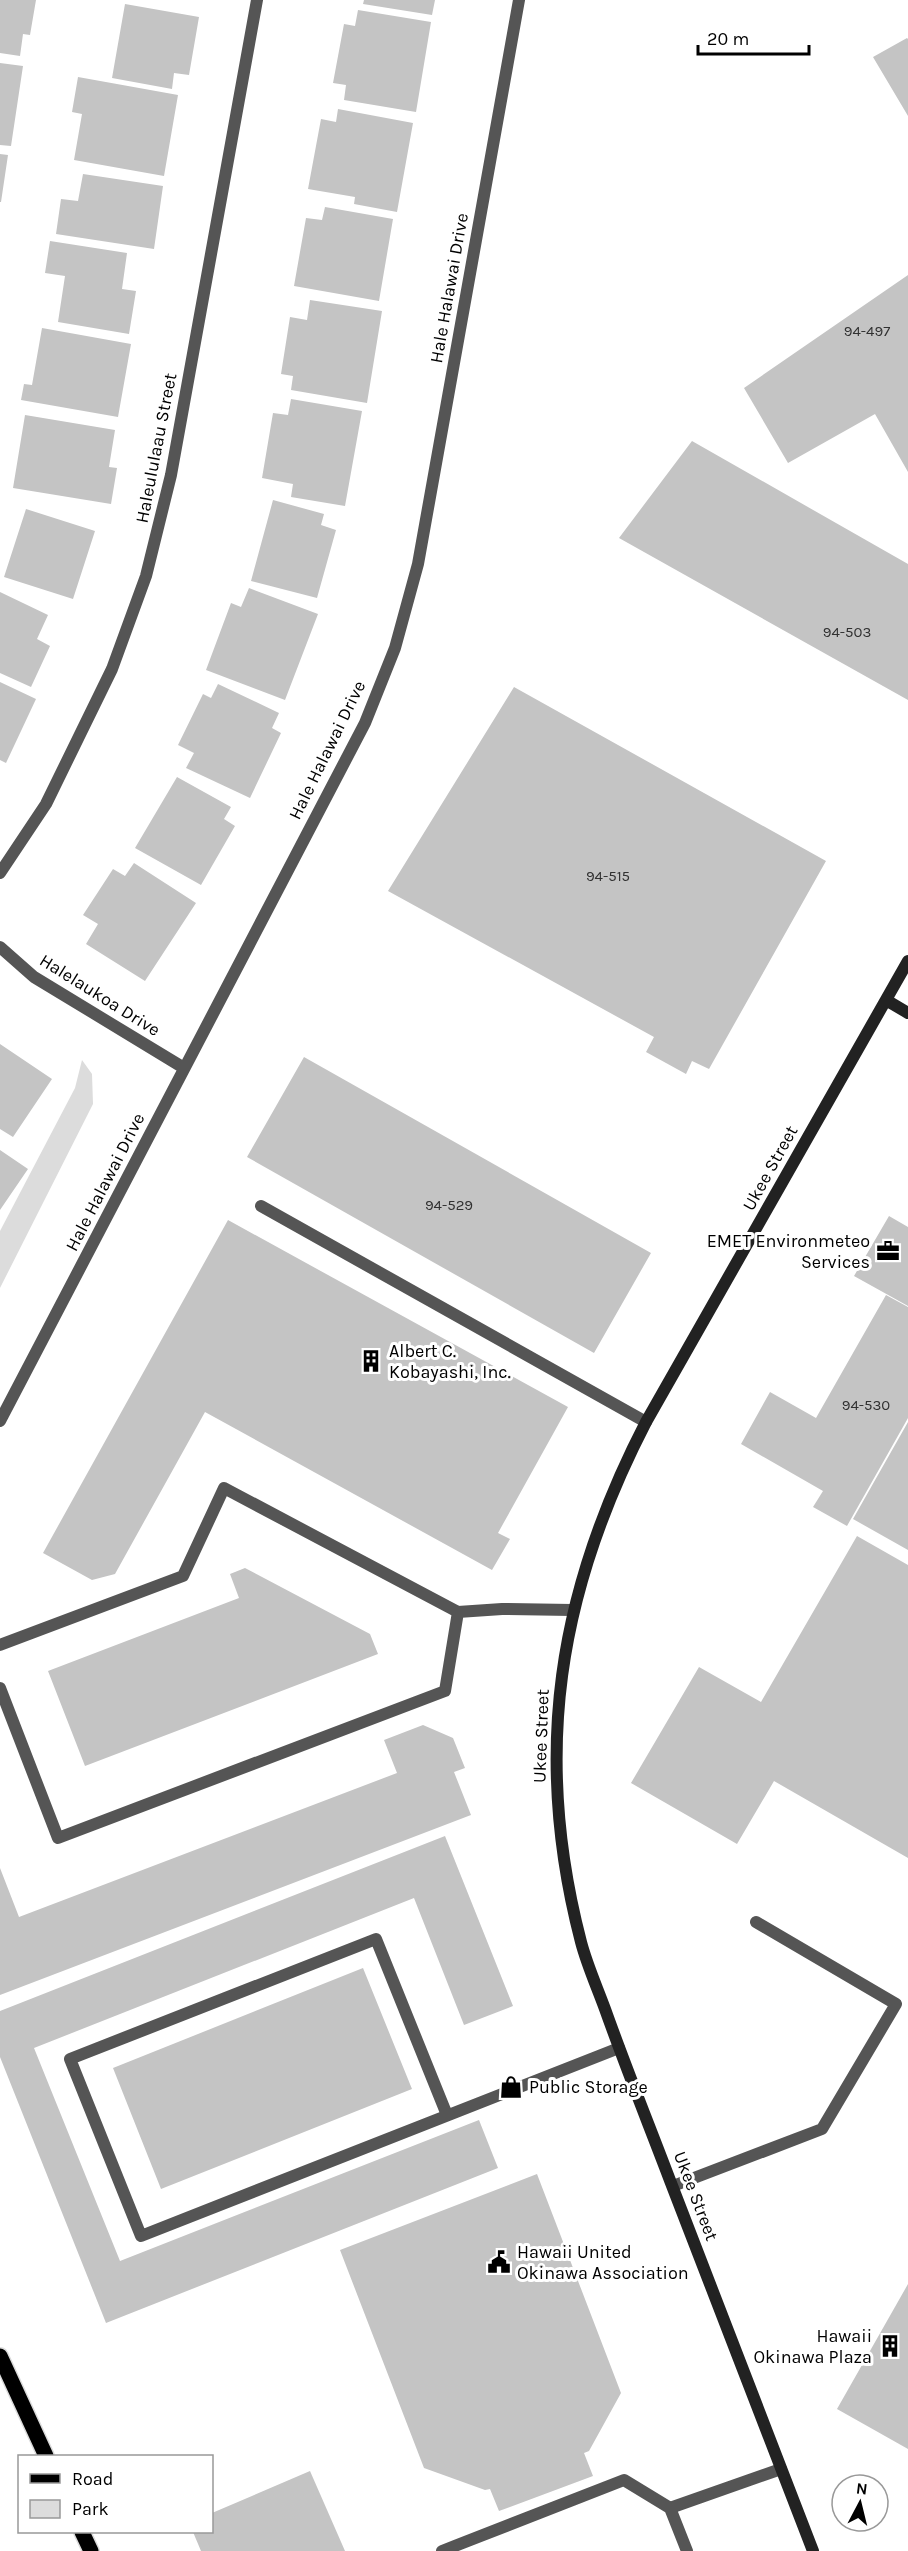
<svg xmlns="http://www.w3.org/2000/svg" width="908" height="2551" viewBox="0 0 908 2551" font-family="Karla,sans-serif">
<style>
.green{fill:#dcdcdc}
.building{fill:#c4c4c4}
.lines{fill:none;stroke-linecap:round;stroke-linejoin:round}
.primary-casing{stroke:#dbdbdb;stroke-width:18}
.lane{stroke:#555;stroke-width:12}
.street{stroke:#555;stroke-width:12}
.secondary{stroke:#222;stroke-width:12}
.primary{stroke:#000;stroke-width:15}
.labels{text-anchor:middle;stroke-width:6;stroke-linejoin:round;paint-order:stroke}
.number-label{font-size:15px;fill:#313131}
.street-label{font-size:18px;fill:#000;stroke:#fff}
.poi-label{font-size:18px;fill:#000;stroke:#fff;text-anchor:start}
</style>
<rect width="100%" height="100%" fill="#fff"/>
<path class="green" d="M 82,1060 L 92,1074 L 93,1104 L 0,1288 L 0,1231 L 75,1088 Z"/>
<path class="building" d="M 0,0 L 36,0 L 30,35 L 23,34 L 20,56 L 0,53 Z
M 364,0 L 435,0 L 432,15 L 363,4 Z
M 125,4 L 199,17 L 189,75 L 174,73 L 172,89 L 112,78 Z
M 358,10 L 431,22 L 416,112 L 344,100 L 346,85 L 333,83 L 344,24 L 355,26 Z
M 907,38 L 908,39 L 908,116 L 873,57 Z
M 0,63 L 23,66 L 11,146 L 0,145 Z
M 78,77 L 178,95 L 164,176 L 74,160 L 82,114 L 72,112 Z
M 338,109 L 413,123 L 397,212 L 354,204 L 355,197 L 308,189 L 321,119 L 336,122 Z
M 0,154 L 8,155 L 1,202 L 0,202 Z
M 83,174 L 163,186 L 154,249 L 56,234 L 61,199 L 78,201 Z
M 325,207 L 393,219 L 379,301 L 294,286 L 306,218 L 322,220 Z
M 50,241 L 127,253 L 122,289 L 136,291 L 129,334 L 58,322 L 65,276 L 45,273 Z
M 908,275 L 908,472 L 875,414 L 788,463 L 744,388 Z
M 310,300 L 382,311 L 367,403 L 291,390 L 293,376 L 281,374 L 290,317 L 307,320 Z
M 42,328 L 131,344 L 118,417 L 21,400 L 24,384 L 32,385 Z
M 291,399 L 362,411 L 345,506 L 291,497 L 293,484 L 262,478 L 273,413 L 288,415 Z
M 25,415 L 115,430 L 109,467 L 117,468 L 111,504 L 13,488 Z
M 692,441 L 908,564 L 908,700 L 619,538 Z
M 273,500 L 324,514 L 321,525 L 336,530 L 317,598 L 251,581 Z
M 26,509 L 95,531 L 73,599 L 4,577 Z
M 249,588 L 318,614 L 285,700 L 206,670 L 231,603 L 241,607 Z
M 0,592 L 48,615 L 37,639 L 50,646 L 31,687 L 0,673 Z
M 0,682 L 36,699 L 6,763 L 0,760 Z
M 218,684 L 279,713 L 272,728 L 281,733 L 250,798 L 186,768 L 194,753 L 178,745 L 203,694 L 211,698 Z
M 514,687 L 826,861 L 709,1069 L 692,1061 L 686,1074 L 646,1052 L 654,1037 L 388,891 Z
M 177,777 L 231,807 L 224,819 L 235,826 L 201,885 L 135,848 Z
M 134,863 L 196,903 L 145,981 L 86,944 L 98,924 L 83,915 L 113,869 L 125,876 Z
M 0,1044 L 52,1079 L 13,1137 L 0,1129 Z
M 304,1057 L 651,1253 L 594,1353 L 247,1157 Z
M 0,1150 L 28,1169 L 0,1210 Z
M 889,1216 L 908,1227 L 908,1306 L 854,1276 Z
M 228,1220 L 568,1407 L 498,1533 L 510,1539 L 492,1570 L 205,1412 L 115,1574 L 92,1580 L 43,1553 Z
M 886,1295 L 908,1307 L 908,1418 L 847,1526 L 813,1507 L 823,1491 L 741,1444 L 770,1392 L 816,1418 Z
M 908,1422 L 908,1550 L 853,1519 Z
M 857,1536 L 908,1565 L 908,1858 L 774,1781 L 737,1844 L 631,1783 L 699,1667 L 761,1702 Z
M 245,1568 L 370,1634 L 378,1654 L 85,1766 L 48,1671 L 239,1598 L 230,1574 Z
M 423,1725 L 453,1738 L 465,1768 L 454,1772 L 471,1815 L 0,1995 L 0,1868 L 19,1917 L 397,1773 L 384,1740 Z
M 445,1836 L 513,2006 L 464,2025 L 414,1898 L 34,2048 L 120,2261 L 479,2120 L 498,2168 L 106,2323 L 0,2057 L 0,2011 Z
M 363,1968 L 412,2089 L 161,2189 L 113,2068 Z
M 537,2174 L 621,2393 L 589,2451 L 584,2453 L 593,2476 L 499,2511 L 490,2489 L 485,2490 L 424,2468 L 340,2250 Z
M 908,2284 L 908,2449 L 837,2409 Z
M 310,2471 L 345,2551 L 201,2551 L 193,2532 L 212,2532 L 212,2513 Z"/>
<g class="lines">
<g class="primary-casing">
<path id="primary" d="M 0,2356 L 46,2456
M 82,2532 L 91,2551"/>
</g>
<path class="lane" d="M 261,1206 L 646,1422
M 0,1645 L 183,1576 L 224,1488 L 458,1612 L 502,1609 L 572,1610
M 0,1688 L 58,1838 L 445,1691 L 458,1612
M 447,2115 L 376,1939 L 70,2059 L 141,2236 L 619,2048
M 673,2186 L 822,2129 L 896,2004 L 756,1922
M 670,2508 L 781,2469
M 442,2551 L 624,2480 L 670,2508 L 687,2551"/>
<path class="street" d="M 0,873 L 46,804 L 112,669 L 146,576 L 171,475 L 257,0
M 0,947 L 34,977 L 184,1068
M 0,1421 L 365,723 L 395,648 L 418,564 L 519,0"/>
<path class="secondary" d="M 886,1000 L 908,1013
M 813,2551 C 765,2428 719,2305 671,2183 C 649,2125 626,2068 605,2009 C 597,1987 587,1965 581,1942 C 532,1754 558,1592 646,1422 L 908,961"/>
<use href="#primary" class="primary"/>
</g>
<defs>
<g id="office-bare" transform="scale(1.8)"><path d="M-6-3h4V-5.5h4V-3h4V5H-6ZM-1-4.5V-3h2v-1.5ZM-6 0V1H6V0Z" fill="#000" stroke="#fff" stroke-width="2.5" paint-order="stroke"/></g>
<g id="building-bare" transform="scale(1.8)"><path d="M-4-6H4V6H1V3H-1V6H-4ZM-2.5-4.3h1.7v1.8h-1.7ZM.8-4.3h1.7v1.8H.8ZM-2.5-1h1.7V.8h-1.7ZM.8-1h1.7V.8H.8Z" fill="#000" stroke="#fff" stroke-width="2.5" paint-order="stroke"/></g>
<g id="shop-bare" transform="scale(1.8)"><path d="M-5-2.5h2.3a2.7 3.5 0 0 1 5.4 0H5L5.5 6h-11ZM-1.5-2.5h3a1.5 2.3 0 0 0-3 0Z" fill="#000" stroke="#fff" stroke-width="2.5" paint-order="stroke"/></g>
<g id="civic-bare" transform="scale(1.8)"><path d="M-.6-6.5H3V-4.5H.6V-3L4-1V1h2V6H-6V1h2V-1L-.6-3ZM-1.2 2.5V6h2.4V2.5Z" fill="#000" stroke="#fff" stroke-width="2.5" paint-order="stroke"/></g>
</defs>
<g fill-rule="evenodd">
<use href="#office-bare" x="888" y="1251"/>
<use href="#building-bare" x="371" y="1361"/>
<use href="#shop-bare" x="511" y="2087"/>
<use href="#civic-bare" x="499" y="2262"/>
<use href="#building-bare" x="890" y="2346"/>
</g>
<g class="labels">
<g class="number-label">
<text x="867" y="336">94-497</text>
<text x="847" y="637">94-503</text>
<text x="608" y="881">94-515</text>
<text x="449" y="1210">94-529</text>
<text x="866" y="1410">94-530</text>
</g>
<g class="street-label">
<text transform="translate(449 288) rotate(-80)" y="6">Hale Halawai Drive</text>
<text transform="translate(156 448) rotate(-79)" y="6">Haleululaau Street</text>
<text transform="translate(327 750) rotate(-64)" y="6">Hale Halawai Drive</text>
<text transform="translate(100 995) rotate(32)" y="6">Halelaukoa Drive</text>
<text transform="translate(770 1168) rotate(-61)" y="6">Ukee Street</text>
<text transform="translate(105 1182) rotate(-63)" y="6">Hale Halawai Drive</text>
<text transform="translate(541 1736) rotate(-88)" y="6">Ukee Street</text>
<text transform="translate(696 2196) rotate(69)" y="6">Ukee Street</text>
</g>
<g class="poi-label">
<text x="870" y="1247" text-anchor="end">EMET Environmeteo<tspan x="870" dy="21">Services</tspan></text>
<text x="389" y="1357">Albert C.<tspan x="389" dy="21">Kobayashi, Inc.</tspan></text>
<text x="529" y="2093">Public Storage</text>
<text x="517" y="2258">Hawaii United<tspan x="517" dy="21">Okinawa Association</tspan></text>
<text x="872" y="2342" text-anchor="end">Hawaii<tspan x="872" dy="21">Okinawa Plaza</tspan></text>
</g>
</g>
<rect x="18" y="2455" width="195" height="78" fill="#ffffff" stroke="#999999" stroke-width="1.5"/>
<rect x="30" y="2474" width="30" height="9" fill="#000000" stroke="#999999" stroke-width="1.5"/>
<text x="72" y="2485" font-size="18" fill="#000000">Road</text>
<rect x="30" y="2500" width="30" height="18" fill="#dcdcdc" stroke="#999999" stroke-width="1.5"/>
<text x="72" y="2515" font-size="18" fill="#000000">Park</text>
<g transform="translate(860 2503) rotate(7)"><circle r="28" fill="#ffffff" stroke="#999999" stroke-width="1.5"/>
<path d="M0-4.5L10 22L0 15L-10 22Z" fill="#000000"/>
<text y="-9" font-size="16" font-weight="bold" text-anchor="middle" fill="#000000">N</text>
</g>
<path d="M698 45v9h111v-9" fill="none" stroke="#000000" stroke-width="3"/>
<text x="707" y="45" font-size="18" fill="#000000" stroke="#ffffff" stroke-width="4.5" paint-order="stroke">20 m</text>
</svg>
